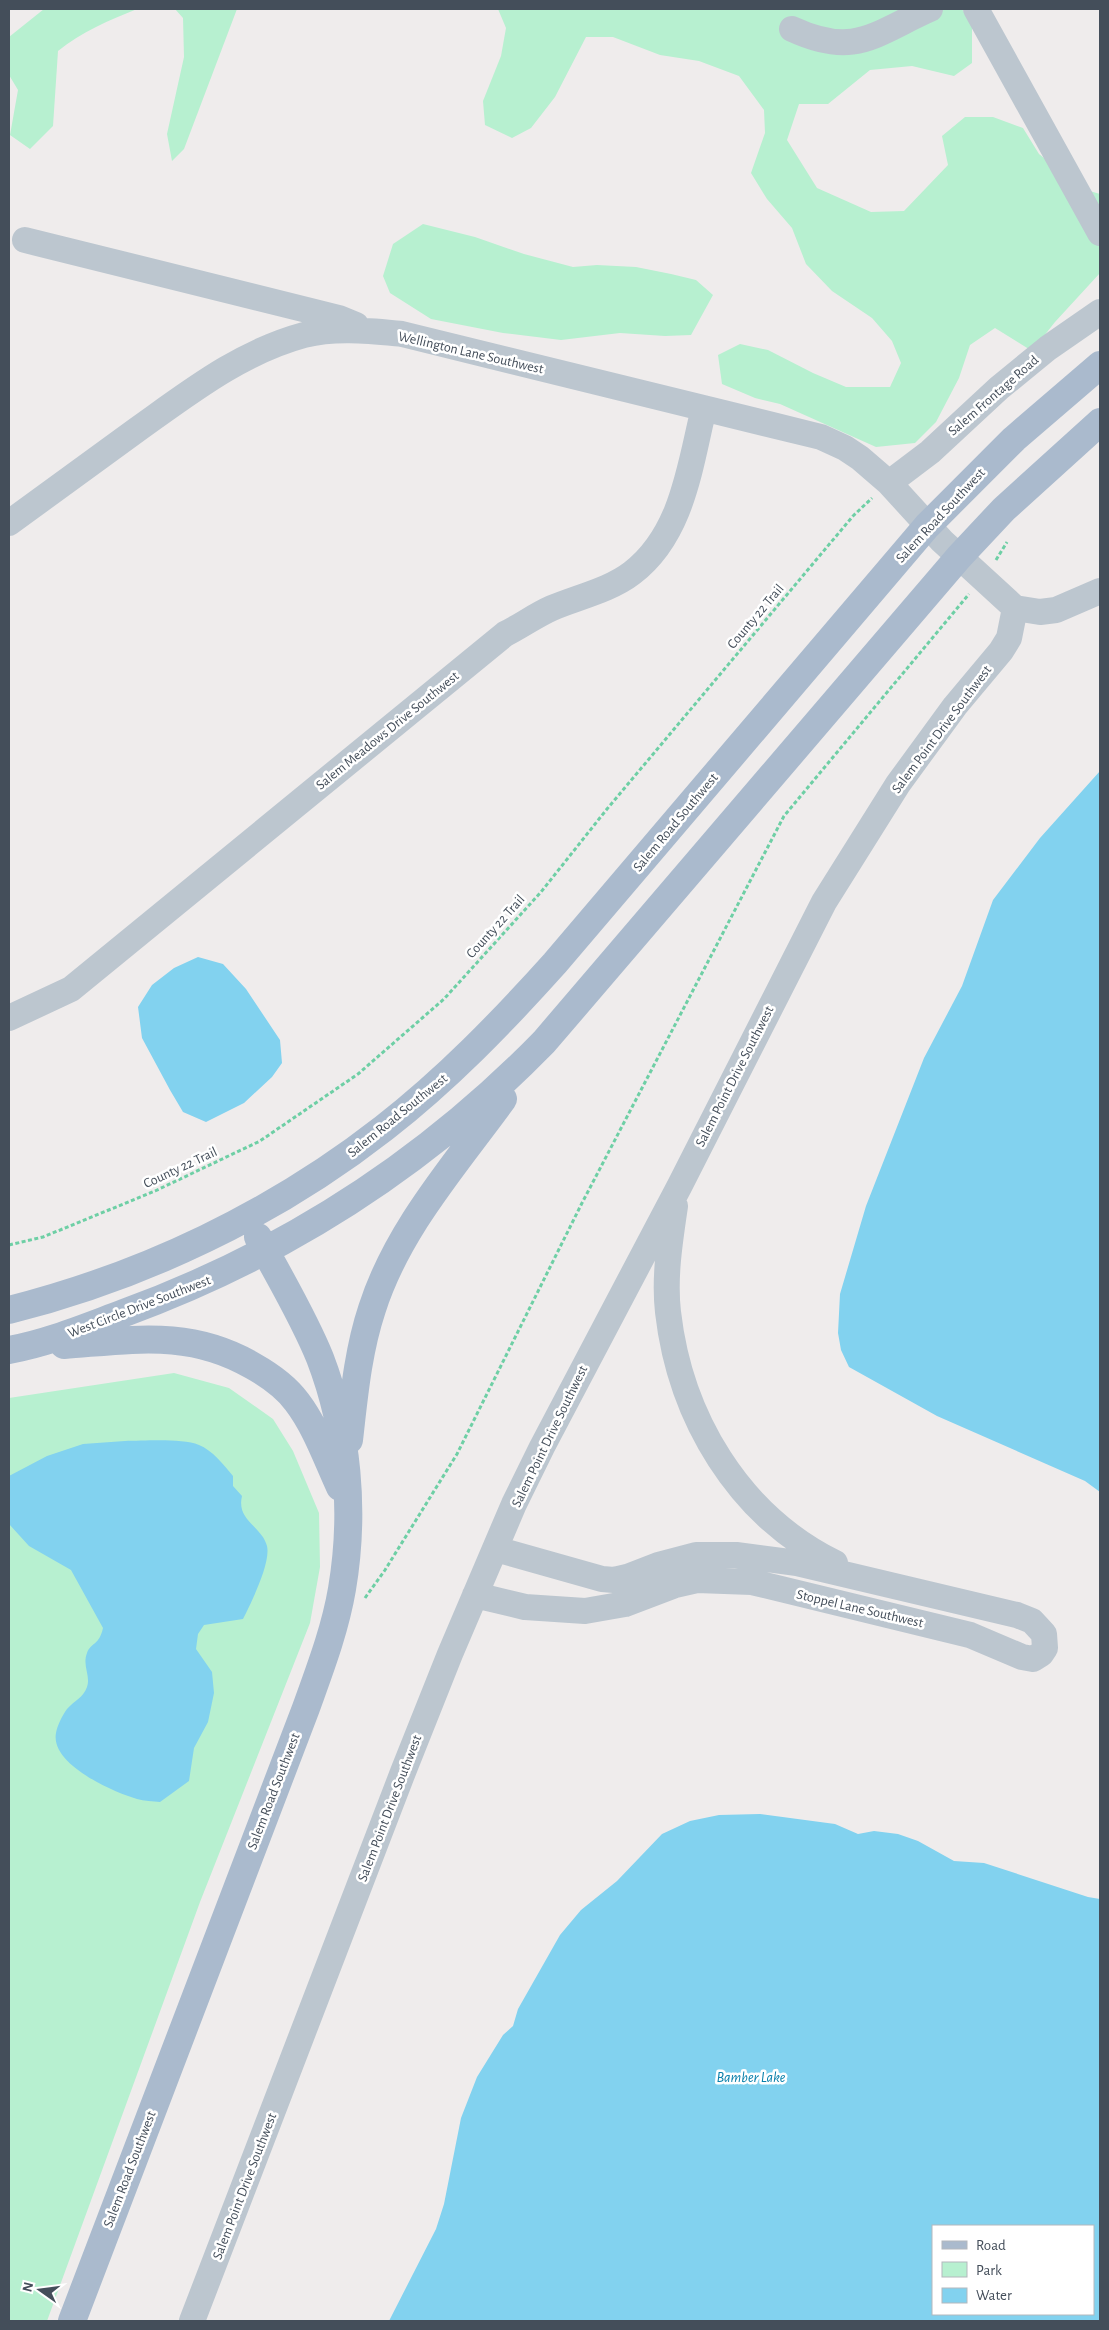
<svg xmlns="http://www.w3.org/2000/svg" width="1109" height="2330" viewBox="0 0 1109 2330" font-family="'Alegreya Sans',sans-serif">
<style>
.green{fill:#b7f0d0}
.water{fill:#82d2ef;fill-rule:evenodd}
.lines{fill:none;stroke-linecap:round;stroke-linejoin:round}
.path{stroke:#6ecfa5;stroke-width:3;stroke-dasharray:4 2.5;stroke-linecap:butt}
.minor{stroke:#bcc6cf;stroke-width:26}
.major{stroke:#aabacd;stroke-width:28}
.labels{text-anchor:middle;stroke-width:5;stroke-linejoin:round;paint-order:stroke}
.street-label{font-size:14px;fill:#444e5a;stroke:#fff}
.water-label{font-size:15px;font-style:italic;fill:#077faa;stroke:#fff}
</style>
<rect width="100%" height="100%" fill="#efecec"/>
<path class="green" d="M 44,9 L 137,9 C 110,20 81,32 58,51 L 53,126 L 30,149 L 10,135 L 18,90 L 9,75 L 9,37 Z
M 175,9 L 237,9 L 184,149 L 172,161 L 167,134 L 184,57 L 183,18 Z
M 498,9 L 962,9 L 972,25 L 972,63 L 954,76 L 912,66 L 870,70 L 828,104 L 799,104 L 787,140 L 817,188 L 871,212 L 904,211 L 948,165 L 942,136 L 965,117 L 993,117 L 1023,128 L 1039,154 L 1083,189 L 1100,194 L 1100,273 L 1055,322 L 1032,351 L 995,328 L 970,345 L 959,378 L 936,422 L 915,443 L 876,447 L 780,404 L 755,398 L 722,384 L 718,355 L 740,344 L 768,350 L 813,373 L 846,387 L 890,387 L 901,363 L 892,341 L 872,318 L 832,291 L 806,264 L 792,228 L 767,199 L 751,173 L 765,133 L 764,110 L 739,76 L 699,61 L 660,55 L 613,37 L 586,37 L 555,97 L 531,128 L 512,138 L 485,125 L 483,101 L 501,56 L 506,28 Z
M 423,224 L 475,237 L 524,254 L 573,267 L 597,265 L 636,267 L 671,274 L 696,280 L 713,295 L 691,335 L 665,336 L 620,333 L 561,340 L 503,333 L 431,319 L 390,293 L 383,276 L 393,244 Z
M 174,1373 L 229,1388 L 273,1419 L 293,1451 L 319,1513 L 320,1567 L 310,1623 L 200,1902 L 47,2321 L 9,2321 L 9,1398 Z"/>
<path class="water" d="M 1100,771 L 1100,1492 L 1085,1481 L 937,1416 L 849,1367 L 841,1350 L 838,1333 L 840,1294 L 866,1206 L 924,1058 L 962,986 L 993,900 L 1040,838 Z
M 198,957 L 223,964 L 246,989 L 280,1040 L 282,1063 L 272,1077 L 244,1103 L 206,1122 L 183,1112 L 170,1090 L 142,1038 L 138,1007 L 152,985 L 174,968 Z
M 125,1441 C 145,1441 181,1438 199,1445 C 212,1450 224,1465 233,1476 L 233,1486 L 242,1496 C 236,1521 262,1526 267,1546 C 271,1563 251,1603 243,1619 L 204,1625 L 198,1634 L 196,1649 L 212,1672 L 214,1693 L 208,1722 L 194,1748 L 189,1781 L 160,1802 C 153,1801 144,1801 137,1799 C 113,1792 50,1764 56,1733 C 57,1726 63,1714 67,1709 C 75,1700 83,1698 87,1687 C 91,1676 82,1666 87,1653 C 91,1642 99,1646 103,1628 L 71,1570 L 29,1546 L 9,1524 L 9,1476 L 47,1456 L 83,1444 Z
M 760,1814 L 835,1824 L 858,1834 L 874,1831 L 898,1834 L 918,1841 L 954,1861 L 984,1863 L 1088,1897 L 1100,1899 L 1100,2321 L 389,2321 L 436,2229 L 444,2204 L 461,2118 L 477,2077 L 503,2035 L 513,2026 L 518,2009 L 560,1935 L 581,1910 L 617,1881 L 662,1834 L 690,1821 L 719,1815 ZM 933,2226 L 1093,2226 L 1093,2314 L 933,2314 Z"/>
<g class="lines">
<path class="path" d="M 996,560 L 1007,542
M 9,1245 L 43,1237 L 155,1191 L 260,1141 L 358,1074 L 444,999 L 541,892 L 607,809 L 853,516 L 872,498
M 365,1598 L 385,1570 L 457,1454 L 582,1203 L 784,816 L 969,594"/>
<path class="minor" d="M 976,9 L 1100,233
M 792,29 C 855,58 874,34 930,9
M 25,240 L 339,318 L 356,325
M 889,483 L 930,452 L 999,388 L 1048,348 L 1100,312
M 9,523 C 52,492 95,460 138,429 C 190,392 241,352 304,335 C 336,327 370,331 402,334 L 821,437 L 845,448 L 860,458 L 889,483 L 942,541 L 1015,608 L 1040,612 L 1056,610 L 1100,591
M 9,1018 L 71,989 L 505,634 C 521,626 536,615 552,608 C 578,597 610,590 632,573 C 683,534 690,465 704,408
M 675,1206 C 670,1240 664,1277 668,1312 C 680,1417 738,1515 835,1563
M 475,1595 L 525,1607 L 585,1611 L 625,1604 L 675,1585 L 697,1580 L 752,1582 L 970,1635 L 1022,1657 L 1033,1659 L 1041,1654 L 1045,1648 L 1044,1634 L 1032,1621 L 1017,1615 L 797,1563 L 736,1555 L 696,1555 L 658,1565 L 627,1577 L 614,1580 L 602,1579 L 496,1549
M 192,2321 L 403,1772 L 450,1654 L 514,1504 L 542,1447 L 679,1187 L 824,902 L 898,784 L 955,706 L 1001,651 L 1009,638 L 1015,608"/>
<path class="major" d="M 9,1310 C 144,1276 274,1214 384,1128 C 447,1079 502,1022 555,963 L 927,526 L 1014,439 L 1100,365
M 64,1345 C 133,1340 190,1329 253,1366 C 269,1375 286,1387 297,1402 C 316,1427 327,1459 340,1487
M 9,1350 C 48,1343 86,1327 124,1313 C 285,1254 424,1165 544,1042 L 959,557 L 1004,509 L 1100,422
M 349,1440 C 354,1396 358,1351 372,1309 C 397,1230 455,1165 503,1099
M 72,2321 L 306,1708 C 320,1669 335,1630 342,1589 C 355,1512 348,1431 320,1358 C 303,1316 279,1277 258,1237"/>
</g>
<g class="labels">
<g class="street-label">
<text transform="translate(471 352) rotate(13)" y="5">Wellington Lane Southwest</text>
<text transform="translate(993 395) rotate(-41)" y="5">Salem Frontage Road</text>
<text transform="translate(940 515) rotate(-47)" y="5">Salem Road Southwest</text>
<text transform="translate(755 616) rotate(-50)" y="5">County 22 Trail</text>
<text transform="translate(941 729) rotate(-53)" y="5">Salem Point Drive Southwest</text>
<text transform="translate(387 730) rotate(-39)" y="5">Salem Meadows Drive Southwest</text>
<text transform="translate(675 822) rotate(-50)" y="5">Salem Road Southwest</text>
<text transform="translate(495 926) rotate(-48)" y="5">County 22 Trail</text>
<text transform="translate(734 1076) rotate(-63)" y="5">Salem Point Drive Southwest</text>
<text transform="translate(397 1115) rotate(-39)" y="5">Salem Road Southwest</text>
<text transform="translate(180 1167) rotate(-25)" y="5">County 22 Trail</text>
<text transform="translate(139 1306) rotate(-21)" y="5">West Circle Drive Southwest</text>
<text transform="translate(549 1436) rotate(-64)" y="5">Salem Point Drive Southwest</text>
<text transform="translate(860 1608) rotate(13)" y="5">Stoppel Lane Southwest</text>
<text transform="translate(273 1791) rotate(-69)" y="5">Salem Road Southwest</text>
<text transform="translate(389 1808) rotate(-69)" y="5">Salem Point Drive Southwest</text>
<text transform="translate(129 2169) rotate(-69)" y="5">Salem Road Southwest</text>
<text transform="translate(244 2186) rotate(-69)" y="5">Salem Point Drive Southwest</text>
</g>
<g class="water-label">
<text x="751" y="2082">Bamber Lake</text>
</g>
</g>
<rect width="1109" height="2330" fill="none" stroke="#444e5a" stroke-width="20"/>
<rect x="932" y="2225" width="162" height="90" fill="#ffffff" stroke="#b4b8bd"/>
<rect x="942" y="2241" width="25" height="8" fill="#aabacd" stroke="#b4b8bd"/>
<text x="976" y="2250" font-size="15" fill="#444e5a">Road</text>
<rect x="942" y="2262" width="25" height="15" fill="#b7f0d0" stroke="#b4b8bd"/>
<text x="976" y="2275" font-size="15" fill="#444e5a">Park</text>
<rect x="942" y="2288" width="25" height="15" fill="#82d2ef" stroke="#b4b8bd"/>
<text x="976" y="2300" font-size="15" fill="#444e5a">Water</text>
<g transform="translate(40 2290) rotate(284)" stroke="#ffffff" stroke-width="4" paint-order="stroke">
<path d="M0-4L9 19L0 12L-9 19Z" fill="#444e5a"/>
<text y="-8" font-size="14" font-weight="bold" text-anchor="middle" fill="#444e5a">N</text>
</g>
</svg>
